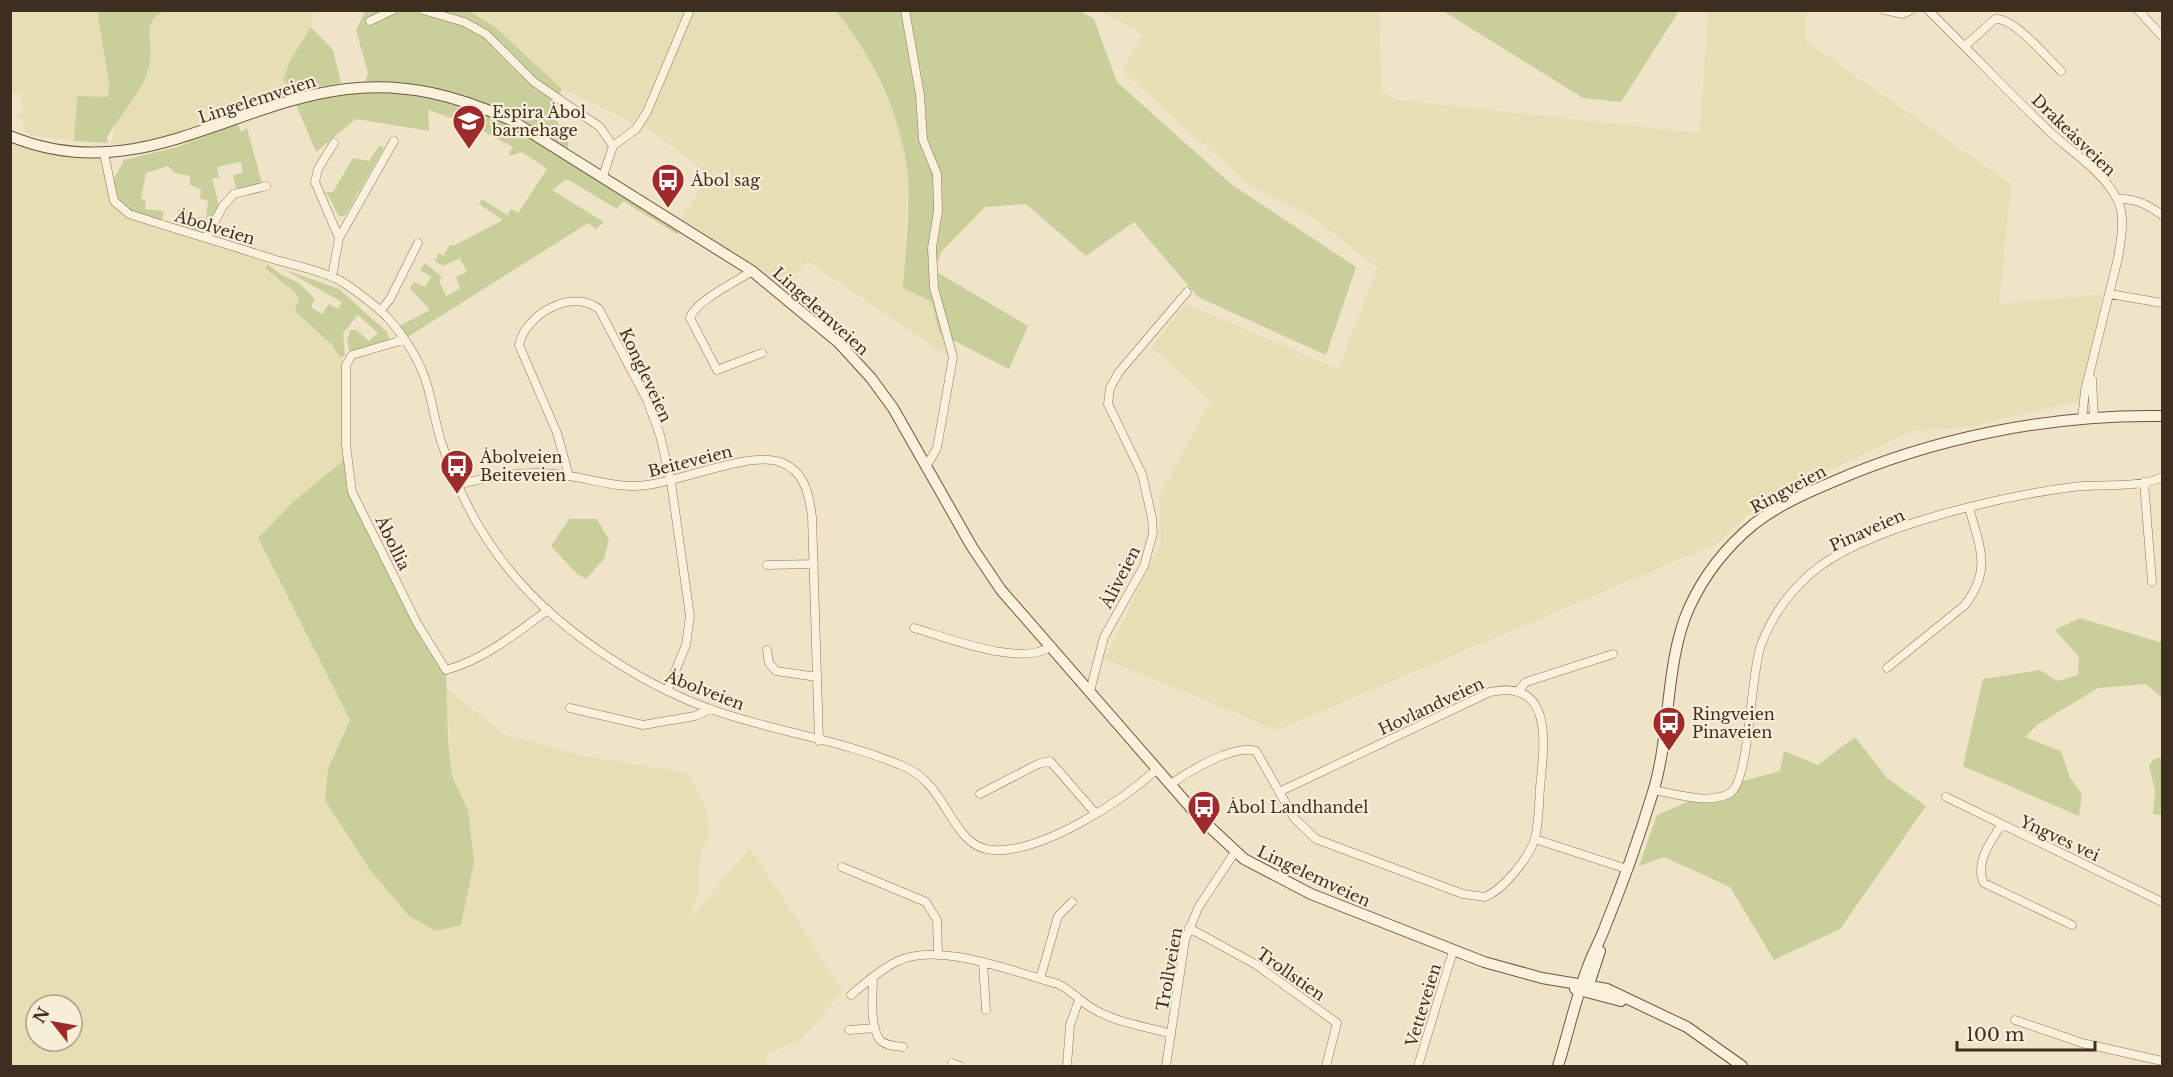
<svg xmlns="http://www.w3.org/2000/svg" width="2173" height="1077" viewBox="0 0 2173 1077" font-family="'Libre Baskerville',serif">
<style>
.farmland{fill:#e6deb5;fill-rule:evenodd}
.green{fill:#c9cf9b}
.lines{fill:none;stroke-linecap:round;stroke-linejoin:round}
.street-casing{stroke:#8d765c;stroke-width:9}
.secondary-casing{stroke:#6f573f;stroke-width:12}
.street{stroke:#faf1dc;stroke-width:8}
.secondary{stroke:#faf1dc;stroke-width:10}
.labels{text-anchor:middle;stroke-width:4.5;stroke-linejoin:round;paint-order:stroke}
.street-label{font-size:16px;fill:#3d2e20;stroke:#f7eed8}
.poi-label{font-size:16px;fill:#3d2e20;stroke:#f7eed8;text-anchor:start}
</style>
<rect width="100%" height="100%" fill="#f0e4c8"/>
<path class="farmland" d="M 166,10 L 313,11 L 311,27 L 290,61 L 284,80 L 292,90 L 258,106 L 184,131 L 135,144 L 111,144 L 116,120 L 137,94 L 151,41 L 150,22 L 154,15 Z
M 11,11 L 97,11 L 109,83 L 108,98 L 77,96 L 74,141 L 31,135 L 23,131 L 24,119 L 17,118 L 17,115 L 23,112 L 21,94 L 11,92 Z
M 469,11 L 687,11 L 658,81 L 634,123 L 562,89 L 495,27 Z
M 693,11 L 836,11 L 864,46 L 899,124 L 908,179 L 903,288 L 932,302 L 939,333 L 952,340 L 949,357 L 807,261 L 785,288 L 682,218 L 710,175 L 644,125 Z
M 1101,11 L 1379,11 L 1382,92 L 1399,100 L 1700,133 L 1708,11 L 1806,11 L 1805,41 L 2011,184 L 1999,304 L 2103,294 L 2079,401 L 1969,427 L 1913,431 L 1779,494 L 1749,513 L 1716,544 L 1277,730 L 1105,659 L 1161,542 L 1159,496 L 1211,401 L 1151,347 L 1186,304 L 1338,369 L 1378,268 L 1308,214 L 1248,184 L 1122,71 L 1143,34 Z
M 10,136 L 108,153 L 114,201 L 129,214 L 266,261 L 266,268 L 275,279 L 290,287 L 299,297 L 295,311 L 332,345 L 346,365 L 348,457 L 258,539 L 350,720 L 328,769 L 325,800 L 370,870 L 409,916 L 468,811 L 452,776 L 446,688 L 504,734 L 584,756 L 688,773 L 704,804 L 710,832 L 699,859 L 698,892 L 690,918 L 750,848 L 843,991 L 800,1040 L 767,1054 L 766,1066 L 11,1066 ZM 36,1005 L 72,1005 L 72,1041 L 36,1041 Z"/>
<path class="green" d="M 1079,10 L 1094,19 L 1117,82 L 1231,184 L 1356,267 L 1326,355 L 1198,297 L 1134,222 L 1086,256 L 1026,204 L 985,207 L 941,252 L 935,271 L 1028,326 L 1009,369 L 939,333 L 932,302 L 903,288 C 905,252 910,213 908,178 C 902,115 874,59 836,11 Z
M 97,11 L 166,11 C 139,20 155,42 149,66 C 144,90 120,115 107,137 L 108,143 L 74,141 L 77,96 L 108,97 L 109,83 Z
M 365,11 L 469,11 L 495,27 L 562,89 L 551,111 L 568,141 L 568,154 L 683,227 L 677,234 L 623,201 L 617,209 L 569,180 L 565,180 L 552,190 L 604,222 L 596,229 L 588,223 L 403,340 L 395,328 L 430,310 L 410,288 L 414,282 L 425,287 L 431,277 L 420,270 L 425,263 L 442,277 L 439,281 L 446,296 L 460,289 L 456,277 L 467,272 L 460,258 L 443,266 L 435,261 L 439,253 L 443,256 L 450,245 L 455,245 L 503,220 L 479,204 L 482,199 L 507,215 L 511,209 L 518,213 L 547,169 L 522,152 L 508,156 L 513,147 L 470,124 L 428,110 L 429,131 L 356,119 L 316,152 L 294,100 L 364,87 L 368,73 L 356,30 Z
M 1443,11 L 1679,11 L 1621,102 L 1583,98 Z
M 311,27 L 333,50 L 341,83 L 296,91 L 283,80 L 290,61 Z
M 238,124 L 241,132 L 247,128 L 262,183 L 236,189 L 233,175 L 243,173 L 241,162 L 217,167 L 219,178 L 212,178 L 219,205 L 204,233 L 199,235 L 177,228 L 178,209 L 194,211 L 194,217 L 206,218 L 208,200 L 200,199 L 201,189 L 190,185 L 190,176 L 175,173 L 168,166 L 146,173 L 141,199 L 146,200 L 145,209 L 164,211 L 162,221 C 133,214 120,213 113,181 L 124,160 L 177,147 Z
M 380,145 L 384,148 L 345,216 L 339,216 L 326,192 L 333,192 L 353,158 L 369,161 Z
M 267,264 L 282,275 L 299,283 L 315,299 L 311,307 L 322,314 L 329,304 L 338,309 L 342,302 L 283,269 L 339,289 L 387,332 L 390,340 L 357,351 L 349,350 L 347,339 L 351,330 L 356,330 L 369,341 L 378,333 L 358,315 L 343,333 L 345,356 L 340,358 L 332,345 L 295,311 L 299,297 C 289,285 276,280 266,268 Z
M 348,457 L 353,492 L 446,670 L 448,739 L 452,776 L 468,811 L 474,862 L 461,925 L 436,931 L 409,916 L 370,870 L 325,800 L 328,769 L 350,720 L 258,538 L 294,501 Z
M 569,519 L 597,519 L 609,540 L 604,559 L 586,579 L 576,573 L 551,546 Z
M 2080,618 L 2159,642 L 2162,640 L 2162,698 L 2146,684 L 2098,688 L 2037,725 L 2025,737 L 2061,751 L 2070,778 L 2082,794 L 2079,816 L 1963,766 L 1983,679 L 2040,670 L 2057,681 L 2078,675 L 2079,657 L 2055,630 Z
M 1855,737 L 1887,778 L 1926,806 L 1840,929 L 1774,960 L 1730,887 L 1664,857 L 1639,866 L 1657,815 L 1699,797 L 1720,797 L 1739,782 L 1780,771 L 1784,751 L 1818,765 Z
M 2162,757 L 2162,815 L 2153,814 L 2155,791 L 2149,766 L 2154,759 Z"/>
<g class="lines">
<g class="street-casing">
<path id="street" d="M 423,10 L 464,22 L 486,34 L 534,82 L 600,127 L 613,146 L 603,176
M 905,10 L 920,95 L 923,140 L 937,174 L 938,211 L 932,248 L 934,288 L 953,357 L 937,448 L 927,465
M 1884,10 L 1903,14 L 1911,10
M 1928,10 C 1969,50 2008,92 2049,131 C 2071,152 2103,171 2117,199 C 2126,216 2121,239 2118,258 L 2085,391 L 2082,419
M 2138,10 L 2162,36
M 370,21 L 393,10
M 1965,46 L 1995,19 C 2014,17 2047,58 2061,71
M 334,143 L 318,169 L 315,182 L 339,238
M 613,146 L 636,129 L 647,112 L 690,10
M 104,153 L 114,201 L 129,214 C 178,230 227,244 276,260 C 295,265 315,270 333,277 C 347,283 376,306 387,317 C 400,331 416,355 423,373 C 432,395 434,421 442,444 C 457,489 480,535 511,572 C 562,634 649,690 725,714 C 784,733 848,742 905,767 C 949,786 951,848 993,850 C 1042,853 1121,802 1157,769
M 2118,199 C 2136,198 2148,205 2162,215
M 206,238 L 223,206 L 234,194 L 266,186
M 752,271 C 736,282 695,301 690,318 L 717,370 L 762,353
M 332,277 L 339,238 L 394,141
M 2110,294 L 2162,303
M 380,311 L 390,299 L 418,243
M 403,340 L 352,355 L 346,365 L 346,445 L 352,492 L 417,623 L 446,670 C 485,659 515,634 548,610
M 2092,379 L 2094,419
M 569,476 L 557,433 L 519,345 C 525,315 572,287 599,309 L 647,400 L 660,435 L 671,482 L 690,616 L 686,645 L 667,691
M 2144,482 L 2152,582
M 457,485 C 493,475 533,469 570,476 C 595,480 621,489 647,485 C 681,481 751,451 780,462 C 805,471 809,494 812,517 L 819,741
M 767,565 L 814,564
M 914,628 C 946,637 1022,668 1051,646
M 767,650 L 769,663 L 776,671 L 817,677
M 1887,668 L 1965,605 C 1992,570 1980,547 1969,508
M 1090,691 L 1104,637 L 1144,566 L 1153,533 L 1152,518 L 1142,474 L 1108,404 L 1110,388 L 1119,372 L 1187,292
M 1517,692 L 1526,682 L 1613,654
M 570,708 L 643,725 L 695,716 L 711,709
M 1171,784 C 1189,771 1234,744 1256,751 L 1294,818 L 1316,839 L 1463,894 L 1485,897 C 1504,889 1529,858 1535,838 C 1539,822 1539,803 1540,787 C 1544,747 1555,678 1490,692 L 1279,792
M 1654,790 C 1675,794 1710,805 1730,793 C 1750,782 1750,674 1761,645 C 1771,618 1788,594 1809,575 C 1862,527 2003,496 2073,487 C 2096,484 2144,488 2162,477
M 980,794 L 1038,764 L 1050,761 L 1096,814
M 1946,797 L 2162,902
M 2001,825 C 1991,842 1974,863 1984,883 L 2072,925
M 1535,839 L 1627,869
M 842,867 L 926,902 L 937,920 L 938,955
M 1189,928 L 1255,964 L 1337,1023 L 1326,1066
M 983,963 L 986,1010
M 873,977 C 873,994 869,1026 880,1040 C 886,1046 895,1046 903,1047
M 1040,979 L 1058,916 L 1072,902
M 851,995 C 865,983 880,970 896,962 C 936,940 1017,973 1058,984 C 1073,991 1082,1004 1097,1011 C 1119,1023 1148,1027 1171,1034
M 2015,1020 L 2082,1043 L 2162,1061
M 849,1030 L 875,1028
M 952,1063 L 960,1066
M 1067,1066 L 1070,1025 L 1079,1000
M 1166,1066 L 1185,940 L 1198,908 L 1235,852
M 1418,1066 L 1453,951"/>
</g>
<g class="secondary-casing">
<path id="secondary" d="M 10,136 C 136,188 229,103 347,89 C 406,82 458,96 511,120 L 752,271 L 839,343 L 871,378 L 893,408 L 972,547 L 1001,590 L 1197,815 L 1244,859 L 1311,894 L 1484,962 L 1542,978 L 1607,989 L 1687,1027 L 1742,1066
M 1575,989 L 1621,1001
M 1587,990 L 1600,951
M 1558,1066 C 1568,1034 1575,1001 1587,969 C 1592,954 1600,941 1605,927 C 1623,883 1639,838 1653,792 C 1671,734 1665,661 1689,608 C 1704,575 1726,547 1754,524 C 1777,506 1804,494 1830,483 C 1932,438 2050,414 2162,416"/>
</g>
<use href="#street" class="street"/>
<use href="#secondary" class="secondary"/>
</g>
<defs>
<g id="school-pin" transform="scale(1.725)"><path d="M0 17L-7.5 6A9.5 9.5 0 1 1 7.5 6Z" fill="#9e2a2b" stroke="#f7eed8"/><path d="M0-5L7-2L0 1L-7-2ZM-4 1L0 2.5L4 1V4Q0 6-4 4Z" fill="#fff"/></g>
<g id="bus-pin" transform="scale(1.725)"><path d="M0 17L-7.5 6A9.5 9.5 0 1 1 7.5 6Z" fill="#9e2a2b" stroke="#f7eed8"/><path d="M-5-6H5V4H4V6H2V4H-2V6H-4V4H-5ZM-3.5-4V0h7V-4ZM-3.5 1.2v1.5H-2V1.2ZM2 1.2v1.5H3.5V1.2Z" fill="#fff"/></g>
</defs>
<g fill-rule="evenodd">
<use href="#school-pin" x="469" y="121"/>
<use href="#bus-pin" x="668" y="180"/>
<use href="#bus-pin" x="457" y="466"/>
<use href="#bus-pin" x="1669" y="723"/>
<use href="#bus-pin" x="1204" y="807"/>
</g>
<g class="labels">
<g class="street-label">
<text transform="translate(257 99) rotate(-18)" y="6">Lingelemveien</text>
<text transform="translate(2074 135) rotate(44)" y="6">Drakeåsveien</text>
<text transform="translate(215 227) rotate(17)" y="6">Åbolveien</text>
<text transform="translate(821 311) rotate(42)" y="6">Lingelemveien</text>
<text transform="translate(646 375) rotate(65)" y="6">Kongleveien</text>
<text transform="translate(690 461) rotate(-14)" y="6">Beiteveien</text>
<text transform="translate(1788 489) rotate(-28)" y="6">Ringveien</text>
<text transform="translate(1867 530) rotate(-24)" y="6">Pinaveien</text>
<text transform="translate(393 543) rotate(64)" y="6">Åbollia</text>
<text transform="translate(1120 577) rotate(-63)" y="6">Åliveien</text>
<text transform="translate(705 690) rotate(21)" y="6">Åbolveien</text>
<text transform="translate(1431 706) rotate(-25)" y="6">Hovlandveien</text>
<text transform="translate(2060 838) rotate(25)" y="6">Yngves vei</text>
<text transform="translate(1314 876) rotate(25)" y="6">Lingelemveien</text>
<text transform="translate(1169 969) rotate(-80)" y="6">Trollveien</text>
<text transform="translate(1291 974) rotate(35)" y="6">Trollstien</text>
<text transform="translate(1423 1005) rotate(-73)" y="6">Vetteveien</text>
</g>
<g class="poi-label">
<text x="492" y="118">Espira Åbol<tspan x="492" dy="18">barnehage</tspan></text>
<text x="691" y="186">Åbol sag</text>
<text x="480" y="463">Åbolveien<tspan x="480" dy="18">Beiteveien</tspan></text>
<text x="1692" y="720">Ringveien<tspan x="1692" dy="18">Pinaveien</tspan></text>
<text x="1227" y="813">Åbol Landhandel</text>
</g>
</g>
<rect width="2173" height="1077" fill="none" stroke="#3d2e20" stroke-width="24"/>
<g transform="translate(54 1023) rotate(301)"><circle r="28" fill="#f7eed8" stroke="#ada18e" stroke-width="1.5"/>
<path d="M0-4.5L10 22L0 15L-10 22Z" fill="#9e2a2b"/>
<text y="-9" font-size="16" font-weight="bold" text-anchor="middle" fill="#3d2e20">N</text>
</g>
<path d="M1957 1041v9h138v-9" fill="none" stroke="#3d2e20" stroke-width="3"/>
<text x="1966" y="1041" font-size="18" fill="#3d2e20" stroke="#f7eed8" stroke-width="4.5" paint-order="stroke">100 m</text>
</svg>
